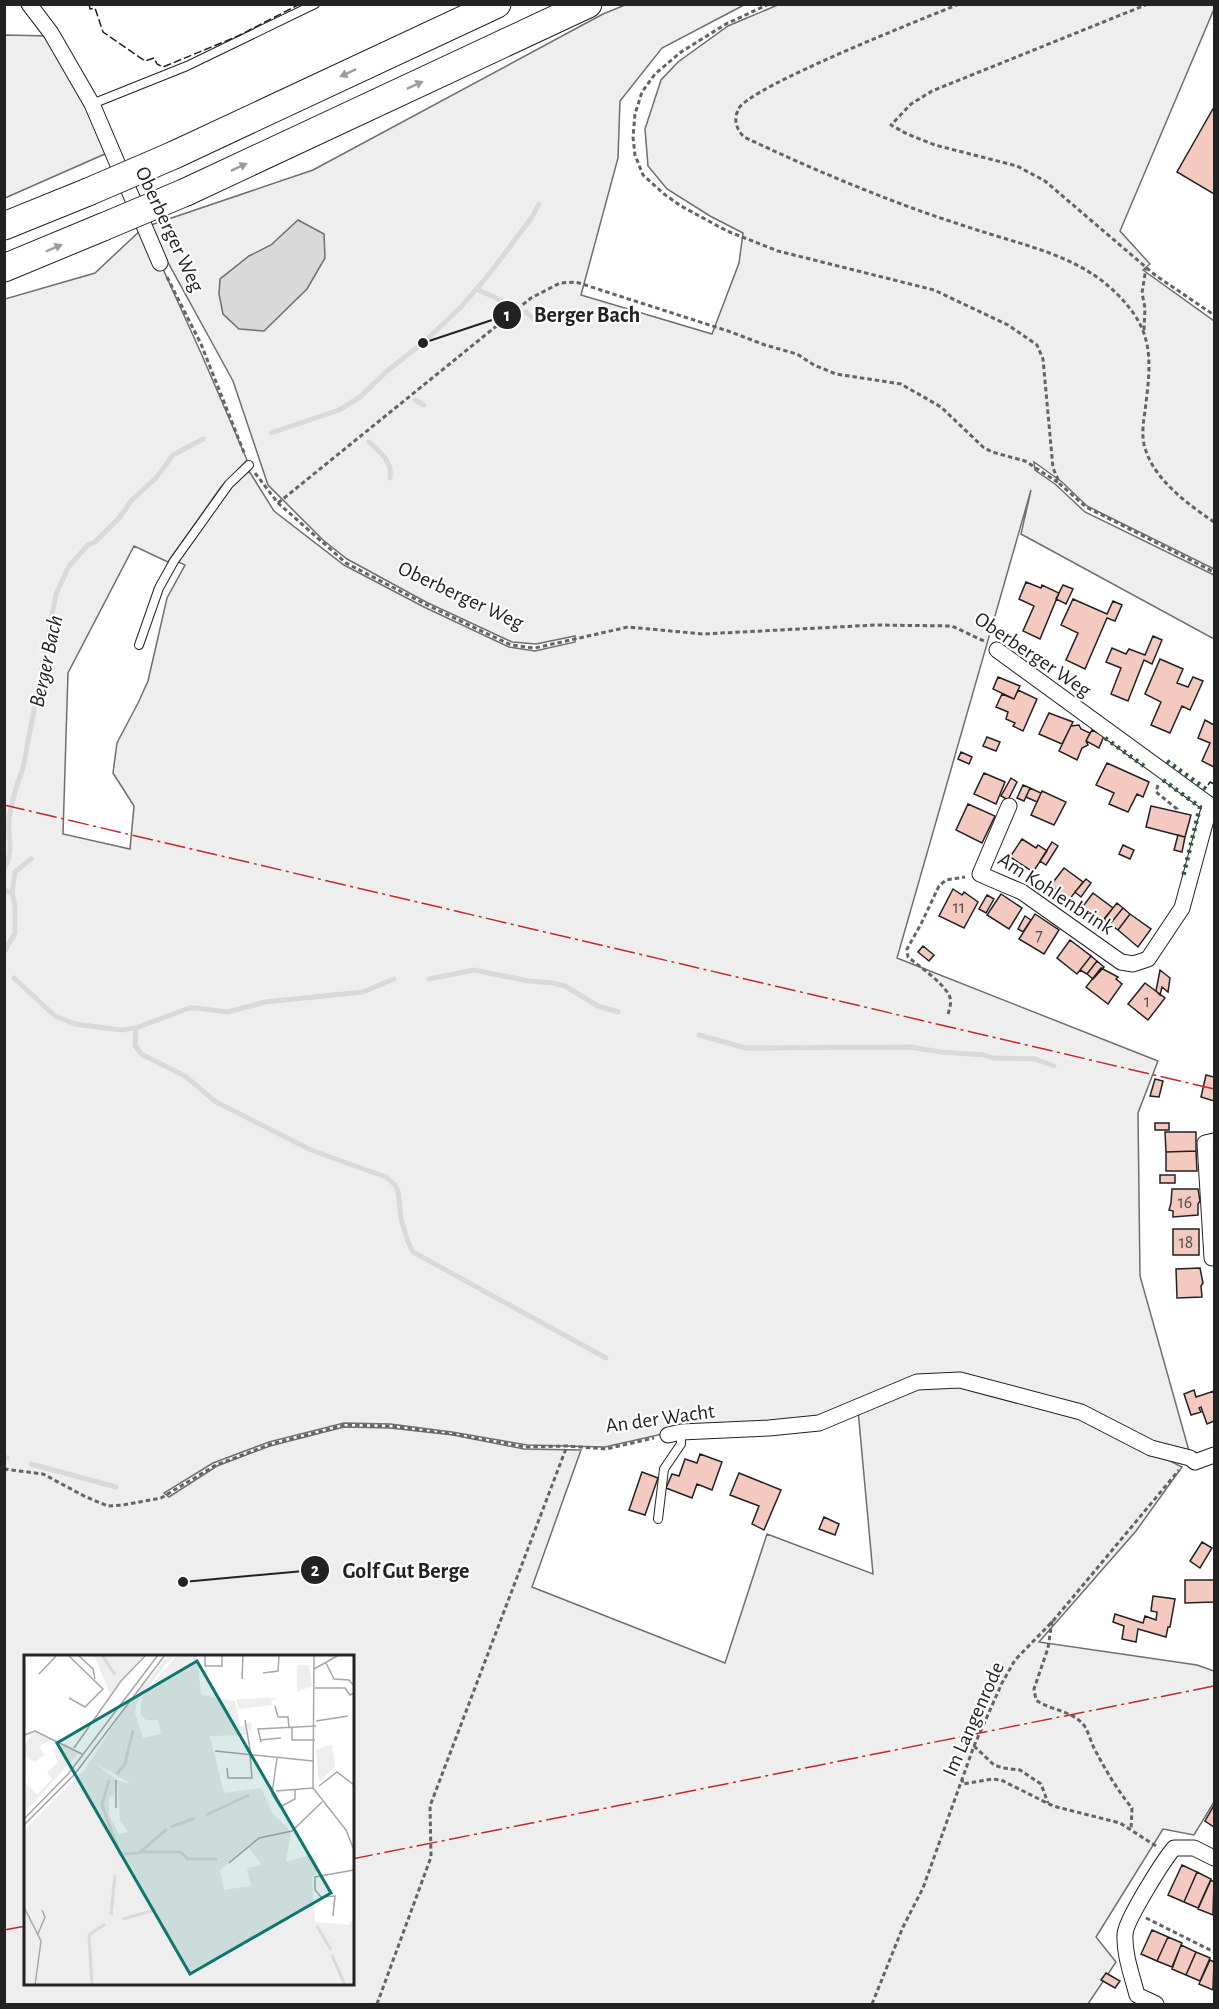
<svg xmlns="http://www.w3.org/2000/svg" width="1219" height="2009" viewBox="0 0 1219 2009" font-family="'Alegreya Sans',sans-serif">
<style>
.green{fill:#eee;stroke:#6f6f6f;stroke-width:1.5;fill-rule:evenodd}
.water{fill:#d9d9d9;stroke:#6f6f6f;stroke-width:1.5}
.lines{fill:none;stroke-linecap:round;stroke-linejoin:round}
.stream{stroke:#d9d9d9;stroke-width:5}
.building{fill:#f3c9c0;stroke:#222;stroke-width:1.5}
.service-casing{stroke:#222;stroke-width:10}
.minor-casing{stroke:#222;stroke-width:17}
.motorway-casing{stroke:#222;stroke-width:29}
.path{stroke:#646464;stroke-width:3;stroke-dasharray:4.5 3;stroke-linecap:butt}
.service{stroke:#fff;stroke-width:8}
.minor{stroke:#fff;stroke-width:15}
.motorway{stroke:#fff;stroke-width:27}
.motorway-bridge-casing{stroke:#222;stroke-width:29;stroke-linecap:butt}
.motorway-bridge{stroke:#fff;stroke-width:27}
.hedge{stroke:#2f5e38;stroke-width:4.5;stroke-dasharray:3 4.5;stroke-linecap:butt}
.fence{stroke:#222;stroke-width:1.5;stroke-dasharray:8 3;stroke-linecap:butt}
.power{stroke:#c62828;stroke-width:1.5;stroke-dasharray:21 4.5 3 4.5;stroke-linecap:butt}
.oneway{fill:#9c9c9c}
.labels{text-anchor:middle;stroke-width:4.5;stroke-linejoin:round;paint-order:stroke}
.number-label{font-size:18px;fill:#564c4a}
.street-label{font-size:21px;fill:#222;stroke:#fff}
.water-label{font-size:22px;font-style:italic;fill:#222;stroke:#fff}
.inset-river{fill:none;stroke:#d9d9d9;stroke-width:3}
.inset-road{fill:none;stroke:#a7a7a7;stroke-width:1.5}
.view{fill:#0f766e;fill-opacity:0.15;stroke:#0f766e;stroke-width:3}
.inset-edge{fill:none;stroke:#222;stroke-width:3}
.leader{fill:none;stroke:#222;stroke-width:2}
.callout-dot{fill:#222;stroke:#fff;stroke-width:2}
.mark-label{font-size:18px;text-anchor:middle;font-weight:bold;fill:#fff}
.callout-label{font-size:22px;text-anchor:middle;font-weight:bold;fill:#222;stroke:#fff;stroke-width:4.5;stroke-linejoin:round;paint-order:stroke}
</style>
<rect width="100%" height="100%" fill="#fff"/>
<path class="green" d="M 780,4 L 1214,5 L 1214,9 L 1120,231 L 1150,264 L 1143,270 L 1214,321 L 1214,569 L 1087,506 L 1062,482 L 1034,462 L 1035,470 L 1055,484 L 1085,512 L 1214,575 L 1214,639 L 1021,534 L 1031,490 L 897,958 L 1158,1061 L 1138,1113 L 1140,1276 L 1191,1458 L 1185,1459 L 1155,1447 L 1083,1410 L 962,1378 L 918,1380 L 819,1420 L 769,1426 L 680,1430 L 605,1447 L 527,1445 L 452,1432 L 390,1424 L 344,1423 L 269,1442 L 213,1463 L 164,1493 L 169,1497 L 217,1466 L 270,1446 L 344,1427 L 390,1428 L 453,1435 L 524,1449 L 581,1450 L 532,1587 L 725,1663 L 767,1534 L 873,1574 L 858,1410 L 917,1386 L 959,1382 L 1079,1415 L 1182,1467 L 1136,1531 L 1039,1642 L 1197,1665 L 1214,1671 L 1214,1802 L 1194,1835 L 1163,1829 L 1096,1937 L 1116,1962 L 1088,2004 L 5,2004 L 5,299 L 95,273 L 144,227 L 201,353 L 247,460 L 221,487 L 168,562 L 134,546 L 68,673 L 63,834 L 130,849 L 134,806 L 113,773 L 117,743 L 138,703 L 148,681 L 167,598 L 185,565 L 178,562 L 232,486 L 249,471 L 274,511 L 344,565 L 424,607 L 509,647 L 535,651 L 575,642 L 575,636 L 536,644 L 512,642 L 426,602 L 347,559 L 323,540 L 268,485 L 233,381 L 148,226 L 313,170 L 603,14 L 625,5 L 744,5 L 662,48 L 620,101 L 618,158 L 581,295 L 712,334 L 739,263 L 743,233 L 710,216 L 667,189 L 648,166 L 645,129 L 661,80 L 678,62 L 728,26 ZM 26,1656 L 352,1656 L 352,1984 L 26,1984 Z
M 5,35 L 49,36 L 86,106 L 107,153 L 5,198 Z"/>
<path class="water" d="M 298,220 L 324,234 L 325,258 L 307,289 L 264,331 L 239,329 L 223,314 L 219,294 L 220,279 L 249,256 L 271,245 Z"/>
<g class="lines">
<path class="stream" d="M 476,289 L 512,305
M 526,312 L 536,321
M 415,400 L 424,405
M 271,433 L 339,410 L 360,397 L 387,371 L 423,343 L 461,307 L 490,273 L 532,217 L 539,204
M 369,442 C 380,452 393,462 390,478
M 4,869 C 15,850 7,837 9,818 C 12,801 17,784 23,768 L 56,594 L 69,566 L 88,545 L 95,542 L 119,518 L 132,500 L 156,478 L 173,455 L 203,439
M 4,890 L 12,893 L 15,907 L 15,933 L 4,952
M 12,893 L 15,872 L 31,859
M 14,978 L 55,1016 L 75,1024 L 121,1030 L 136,1028 L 189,1008 L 196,1008 L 228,1012 L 265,1002 L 363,992 L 394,979
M 429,979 L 474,970 L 528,981 L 553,983 L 565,986 L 598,1006 L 618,1012
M 136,1028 L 135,1045 L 141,1054 L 185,1076 L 216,1102 L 311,1150 L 386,1177 L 395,1185 L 398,1191 L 401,1219 L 408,1242 L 413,1252 L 606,1358
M 699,1035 L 746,1048 L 910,1047 L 941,1052 L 984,1055 L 993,1058 L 1035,1059 L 1054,1066
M 4,1457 L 7,1458
M 31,1464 L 116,1487"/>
</g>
<path class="building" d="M 1214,107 L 1214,194 L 1177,172 Z
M 1026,582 L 1041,588 L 1042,585 L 1059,593 L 1040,639 L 1023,631 L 1034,606 L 1019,599 Z
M 1063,585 L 1073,589 L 1066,604 L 1056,599 Z
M 1073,599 L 1107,614 L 1113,601 L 1122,605 L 1115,621 L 1107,618 L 1085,669 L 1066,660 L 1078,633 L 1061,625 Z
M 1153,636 L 1162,640 L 1152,664 L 1144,660 L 1128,701 L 1111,694 L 1121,668 L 1106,662 L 1112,648 L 1126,654 L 1129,649 L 1145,655 Z
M 1160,659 L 1183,669 L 1177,683 L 1188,687 L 1193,677 L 1203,681 L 1190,710 L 1182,706 L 1170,733 L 1151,725 L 1161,702 L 1145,694 Z
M 998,677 L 1020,686 L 1014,699 L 993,689 Z
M 1018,690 L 1037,699 L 1023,731 L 1013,726 L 1015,723 L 1006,719 L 1008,712 L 996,707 L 1002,694 L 1014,699 Z
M 1049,713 L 1073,722 L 1062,744 L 1039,734 Z
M 1205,720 L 1214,725 L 1214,767 L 1202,761 L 1210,743 L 1198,738 Z
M 1079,725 L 1081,729 L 1090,733 L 1086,741 L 1088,745 L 1082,748 L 1077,760 L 1059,751 L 1071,726 Z
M 1092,730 L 1104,736 L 1099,748 L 1086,741 Z
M 987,737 L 1000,742 L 996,751 L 983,746 Z
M 961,752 L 972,757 L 969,764 L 958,759 Z
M 1107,763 L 1149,782 L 1143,797 L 1137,794 L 1128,812 L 1109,804 L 1114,793 L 1096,785 Z
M 984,773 L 1005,782 L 996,804 L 974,794 Z
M 1011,778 L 1017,782 L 1008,800 L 1001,796 Z
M 1023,785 L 1030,788 L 1024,801 L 1017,798 Z
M 1030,788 L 1041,793 L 1037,802 L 1026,797 Z
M 1042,791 L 1066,802 L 1054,825 L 1031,815 Z
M 968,804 L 995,816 L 982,843 L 956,830 Z
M 1151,806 L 1191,815 L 1185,837 L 1146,827 Z
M 1178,835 L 1185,837 L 1182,852 L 1174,850 Z
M 1022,839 L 1036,848 L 1038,845 L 1047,851 L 1033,872 L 1010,857 Z
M 1052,842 L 1058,846 L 1046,865 L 1040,861 Z
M 1123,845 L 1134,850 L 1130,859 L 1119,854 Z
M 1064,868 L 1083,882 L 1069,900 L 1051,885 Z
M 1086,879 L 1091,883 L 1081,897 L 1075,892 Z
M 953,889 L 962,895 L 964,892 L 978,902 L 964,928 L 939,916 Z
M 1093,893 L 1113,908 L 1100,925 L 1081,909 Z
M 1001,894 L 1022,908 L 1009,929 L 987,915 Z
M 987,895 L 994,899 L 986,913 L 979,909 Z
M 1117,903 L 1123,908 L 1110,924 L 1104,919 Z
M 1123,908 L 1130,914 L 1118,930 L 1110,924 Z
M 1035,914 L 1059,930 L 1044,954 L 1019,939 Z
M 1130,914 L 1151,929 L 1138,947 L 1118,930 Z
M 1025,916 L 1031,920 L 1023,932 L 1018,929 Z
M 1070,940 L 1091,956 L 1077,974 L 1057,958 Z
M 923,946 L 934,955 L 929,961 L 918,952 Z
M 1091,956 L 1097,961 L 1087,974 L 1080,970 Z
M 1097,961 L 1104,967 L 1093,979 L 1087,974 Z
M 1101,968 L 1118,977 L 1116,979 L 1122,984 L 1108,1004 L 1086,987 Z
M 1160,970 L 1170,978 L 1168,992 L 1162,987 L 1160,995 L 1156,991 Z
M 1145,983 L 1165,998 L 1148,1020 L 1128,1004 Z
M 1206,1075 L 1214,1077 L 1214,1101 L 1201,1097 Z
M 1155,1079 L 1163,1081 L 1159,1097 L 1150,1096 Z
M 1155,1123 L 1169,1123 L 1169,1130 L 1155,1130 Z
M 1165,1132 L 1196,1132 L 1196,1151 L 1166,1152 Z
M 1196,1151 L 1197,1171 L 1166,1171 L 1166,1152 Z
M 1160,1175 L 1175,1175 L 1175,1183 L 1160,1183 Z
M 1172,1189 L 1198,1189 L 1200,1201 L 1198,1204 L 1198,1215 L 1173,1217 L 1173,1211 L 1169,1210 L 1171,1203 Z
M 1173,1229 L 1199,1229 L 1199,1255 L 1173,1255 Z
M 1200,1268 L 1203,1283 L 1201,1286 L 1202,1297 L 1177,1298 L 1176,1269 Z
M 1194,1390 L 1196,1397 L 1214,1391 L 1214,1421 L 1207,1424 L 1201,1407 L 1199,1408 L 1201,1412 L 1191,1415 L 1184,1394 Z
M 700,1454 L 722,1462 L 712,1490 L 697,1484 L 692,1498 L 666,1488 L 672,1474 L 679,1476 L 685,1459 L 697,1463 Z
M 642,1472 L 658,1478 L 645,1515 L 629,1510 Z
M 739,1473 L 781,1490 L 764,1530 L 752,1524 L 759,1506 L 730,1495 Z
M 824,1517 L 839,1524 L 835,1535 L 819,1529 Z
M 1202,1542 L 1212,1548 L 1200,1568 L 1190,1561 Z
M 1185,1580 L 1214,1580 L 1214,1602 L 1185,1603 Z
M 1153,1596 L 1175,1599 L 1170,1627 L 1168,1627 L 1166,1637 L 1138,1629 L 1136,1642 L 1122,1639 L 1124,1626 L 1113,1622 L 1115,1614 L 1143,1623 L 1145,1616 L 1156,1620 L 1157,1612 L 1151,1611 Z
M 1213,1807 L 1214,1808 L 1214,1827 L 1205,1821 Z
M 1182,1865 L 1197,1872 L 1184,1902 L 1168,1895 Z
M 1197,1872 L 1211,1879 L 1198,1908 L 1184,1902 Z
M 1211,1880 L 1214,1882 L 1213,1915 L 1198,1909 Z
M 1152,1930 L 1168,1937 L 1157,1961 L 1141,1954 Z
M 1168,1937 L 1182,1943 L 1172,1967 L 1157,1961 Z
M 1181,1945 L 1196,1952 L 1186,1975 L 1172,1969 Z
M 1196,1952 L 1210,1958 L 1200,1981 L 1186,1975 Z
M 1210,1960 L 1214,1962 L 1213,1990 L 1199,1984 Z
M 1106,1973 L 1120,1981 L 1115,1988 L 1101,1980 Z"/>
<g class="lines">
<g class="service-casing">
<path id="service" d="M 92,104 L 187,66 L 315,4
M 139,645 L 159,588 L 174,561 L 229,484 L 249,465
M 658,1519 L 664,1469 L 681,1444 L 681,1432"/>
</g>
<g class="minor-casing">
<path id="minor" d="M 29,4 L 51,33 L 92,104 L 160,263
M 997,650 L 1214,808
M 1009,806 L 980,874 L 1022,892 L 1121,962 L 1133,964 L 1148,959 L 1182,908 L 1210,805
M 1214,1141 L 1205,1143 L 1212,1258 L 1214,1258
M 668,1435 L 681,1432 L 769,1428 L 819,1423 L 917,1382 L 960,1380 L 1081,1412 L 1151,1448 L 1190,1458 L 1195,1462 L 1214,1455
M 1156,2004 L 1137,1995 C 1132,1975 1124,1955 1125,1934 C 1126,1920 1163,1861 1174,1848 L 1194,1848 L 1214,1858"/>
</g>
<g class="motorway-casing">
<path id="motorway" d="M 174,155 L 497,4
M 186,192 L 588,4
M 4,226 L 88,192
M 4,268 L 103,227"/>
</g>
<path class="path" d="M 769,4 L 726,24 L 681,52 L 655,74 L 642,92 L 635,114 L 633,137 L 635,155 L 643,175 L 664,194 L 681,206 L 727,231 L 778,251 L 934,290 L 1008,325 L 1037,345 L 1043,359 L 1053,468 L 1060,484 L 1086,507 L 1214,572
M 959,4 C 925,18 754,85 739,108 C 733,119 736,129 744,137 C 799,163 855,187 912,208 C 937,217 964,226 990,234 C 1045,251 1098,263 1134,314 C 1155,344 1149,377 1145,411 C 1143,424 1141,439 1146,451 C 1156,481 1189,505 1214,522
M 1148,4 L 932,91 L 911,104 L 891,125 L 907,134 L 935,145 L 1017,166 L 1045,181 L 1155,275 L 1214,315
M 167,277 L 201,344 L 245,455
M 1144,330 L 1145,308 L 1142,293 L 1146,268
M 255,473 L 278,503 L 346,563 L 427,605 L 511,645 L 535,648 L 628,627 L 703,634 L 876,625 L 952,626 L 986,642
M 278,503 L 531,298 L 560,283 L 576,282 L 728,331 L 765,345 L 797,354 L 814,365 L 836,374 L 901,384 L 941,407 L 983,447 L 992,452 L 1025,461 L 1059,483
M 1158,785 L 1156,792 L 1177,809 L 1177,812
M 948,1014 C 950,1008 952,1001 949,995 C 942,982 919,966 908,957 L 907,949 L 921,924 L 939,886 L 946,880 L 965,877
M 4,1469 L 43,1474 L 86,1497 L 108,1506 L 123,1505 L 161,1498 L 216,1465 L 271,1444 L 345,1425 L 390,1426 L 452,1434 L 526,1447 L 567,1446 L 606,1449 L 654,1438
M 1052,1621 L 1048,1648 L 1034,1689 L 1036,1700 C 1050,1710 1069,1710 1082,1723 C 1088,1729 1090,1740 1094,1748 C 1105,1769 1117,1790 1132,1808 L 1131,1830
M 974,1746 L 994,1765 L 1003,1768 L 1020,1770 L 1041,1784 L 1048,1803
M 962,1778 L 963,1784 L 993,1779 L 1001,1780 L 1053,1806 L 1120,1823 L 1156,1846
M 1146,1918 L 1214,1952
M 377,2004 L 431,1857 L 430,1806 L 567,1446
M 872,2004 L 903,1927 L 923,1888 L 974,1746 L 1002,1683 L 1015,1660 L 1053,1621 L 1179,1470"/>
<use href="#service" class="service"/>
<use href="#minor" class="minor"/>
<use href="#motorway" class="motorway"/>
<g class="motorway-bridge-casing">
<path id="motorway-bridge" d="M 88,192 L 174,155
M 103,227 L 186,192"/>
</g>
<use href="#motorway-bridge" class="motorway-bridge"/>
<path class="hedge" d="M 1105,738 L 1144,766
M 1167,761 L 1206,789 L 1208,785
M 1163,780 L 1200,807 L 1183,877"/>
<path class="fence" d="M 89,4 L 90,9 L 95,8 L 103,32 L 145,61 L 154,58 L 157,64 L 163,67 L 238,36 L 300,4
M 1208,785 L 1210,782 L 1214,784"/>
<path class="power" d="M 4,805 L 1214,1089
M 352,1859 L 1214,1686
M 4,1930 L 26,1926"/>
</g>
<defs><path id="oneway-solid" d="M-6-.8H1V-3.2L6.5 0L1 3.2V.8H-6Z" transform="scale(1.5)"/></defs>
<g class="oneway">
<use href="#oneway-solid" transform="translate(348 73) rotate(155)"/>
<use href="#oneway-solid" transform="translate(415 85) rotate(-25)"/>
<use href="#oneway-solid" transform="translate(239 167) rotate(-25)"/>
<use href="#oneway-solid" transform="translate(54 248) rotate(-23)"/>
</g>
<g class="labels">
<g class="number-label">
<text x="959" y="913">11</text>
<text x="1039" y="941">7</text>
<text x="1147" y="1007">1</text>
<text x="1185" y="1208">16</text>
<text x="1186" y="1248">18</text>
</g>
<g class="street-label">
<text transform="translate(170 229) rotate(65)" y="7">Oberberger Weg</text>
<text transform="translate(461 595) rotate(25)" y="7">Oberberger Weg</text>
<text transform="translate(1033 654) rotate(34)" y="7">Oberberger Weg</text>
<text transform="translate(1056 893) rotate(33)" y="7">Am Kohlenbrink</text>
<text transform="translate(660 1418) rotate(-8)" y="7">An der Wacht</text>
<text transform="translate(973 1719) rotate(-66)" y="7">Im Langenrode</text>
</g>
<g class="water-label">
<text transform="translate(45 661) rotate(-78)" y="8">Berger Bach</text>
</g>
</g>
<g transform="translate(24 1655)">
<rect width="330" height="330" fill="#fff"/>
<path d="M 70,0 L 120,0 L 86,39 ZM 145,0 L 151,0 L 141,10 L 112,49 L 111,58 L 119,83 L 137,79 L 134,65 L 122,65 L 116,59 L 118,42 L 153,0 L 173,0 L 177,40 L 211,46 L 216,71 L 227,67 L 228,80 L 223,71 L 224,80 L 186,81 L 200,138 L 237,133 L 249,159 L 267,176 L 262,207 L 293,198 L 292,219 L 288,223 L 291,267 L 325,270 L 330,262 L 330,330 L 0,330 L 0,175 L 62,113 L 103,49 ZM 68,106 L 107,129 L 93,125 L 96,165 L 104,177 L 95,179 L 85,160 L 85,142 L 90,141 L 92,124 ZM 225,193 L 238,210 L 223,213 L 227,231 L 200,235 L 196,215 ZM 273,10 L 285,10 L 288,31 L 273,37 ZM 253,43 L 247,46 L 248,50 L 215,54 L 212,44 ZM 10,76 L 29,84 L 15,91 L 20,100 L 11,107 L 0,100 L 1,90 L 8,80 L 0,81 ZM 41,88 L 55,98 L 0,158 L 0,126 L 13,140 L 28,124 L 23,117 L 34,108 L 30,95 ZM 308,89 L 311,112 L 295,127 L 292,95 Z" fill="#eee" fill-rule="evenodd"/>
<path class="inset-river" d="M 78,0 L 91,20M 93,119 L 101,109 L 109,75M 85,125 L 78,150 L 97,202M 182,160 L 225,140M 147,172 L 171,163M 117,197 L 156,197 L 164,204 L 193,204M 100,199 L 115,198 L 143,174M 87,260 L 91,220M 99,264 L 131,255M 293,271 L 307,295M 308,300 L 321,330M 68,330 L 65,280 L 81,269"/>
<path class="inset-road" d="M 44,0 L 79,34 L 61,52 L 45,43M 54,0 L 69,14 L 71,24M 181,0 L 181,11 L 198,11 L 198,0M 290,0 L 289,133 L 322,175 L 330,195M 302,8 L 310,24 L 325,25 L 330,31M 290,14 L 315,0M 239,18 L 254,16 L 255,0M 15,19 L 33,0M 218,24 L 219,0M 291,33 L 321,33 L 326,40 L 330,38M 251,51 L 254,62 L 264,62 L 265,72M 221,65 L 227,100M 292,66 L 324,61M 268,72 L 268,85 L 291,85M 0,80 L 11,76 L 58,99M 236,85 L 257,83M 237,87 L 234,74 L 292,71M 50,93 L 97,26 L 122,0M 191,96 L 289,106M 253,103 L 248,139 L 256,152 L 271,144 L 271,135M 203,113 L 204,123 L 228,123 L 226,100M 295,131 L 313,117 L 330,130M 252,136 L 289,133M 92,153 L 92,125M 0,164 L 45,118 L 134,0M 0,170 L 50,120 L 141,0M 205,208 L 235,183 L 268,176 L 298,147M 0,252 L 17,286 L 11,330M 309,261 L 311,241 L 297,242 L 291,235 L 291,222 L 330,215M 14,279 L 21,262 L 18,255"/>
<path class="view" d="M 173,6 L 307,238 L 166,319 L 33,88 Z"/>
<rect width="330" height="330" class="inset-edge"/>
</g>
<path class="leader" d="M423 343L507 315M183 1582L315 1570"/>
<g class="callout-dot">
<circle cx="423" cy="343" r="6"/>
<circle cx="183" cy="1582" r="6"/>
<circle cx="507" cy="315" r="15"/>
<circle cx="315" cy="1570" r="15"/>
</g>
<g class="mark-label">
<text x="507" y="321">1</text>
<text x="315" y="1576">2</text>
</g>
<g class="callout-label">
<text x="587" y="322">Berger Bach</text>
<text x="406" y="1578">Golf Gut Berge</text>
</g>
<rect width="1219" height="2009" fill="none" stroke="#222222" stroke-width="12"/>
</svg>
